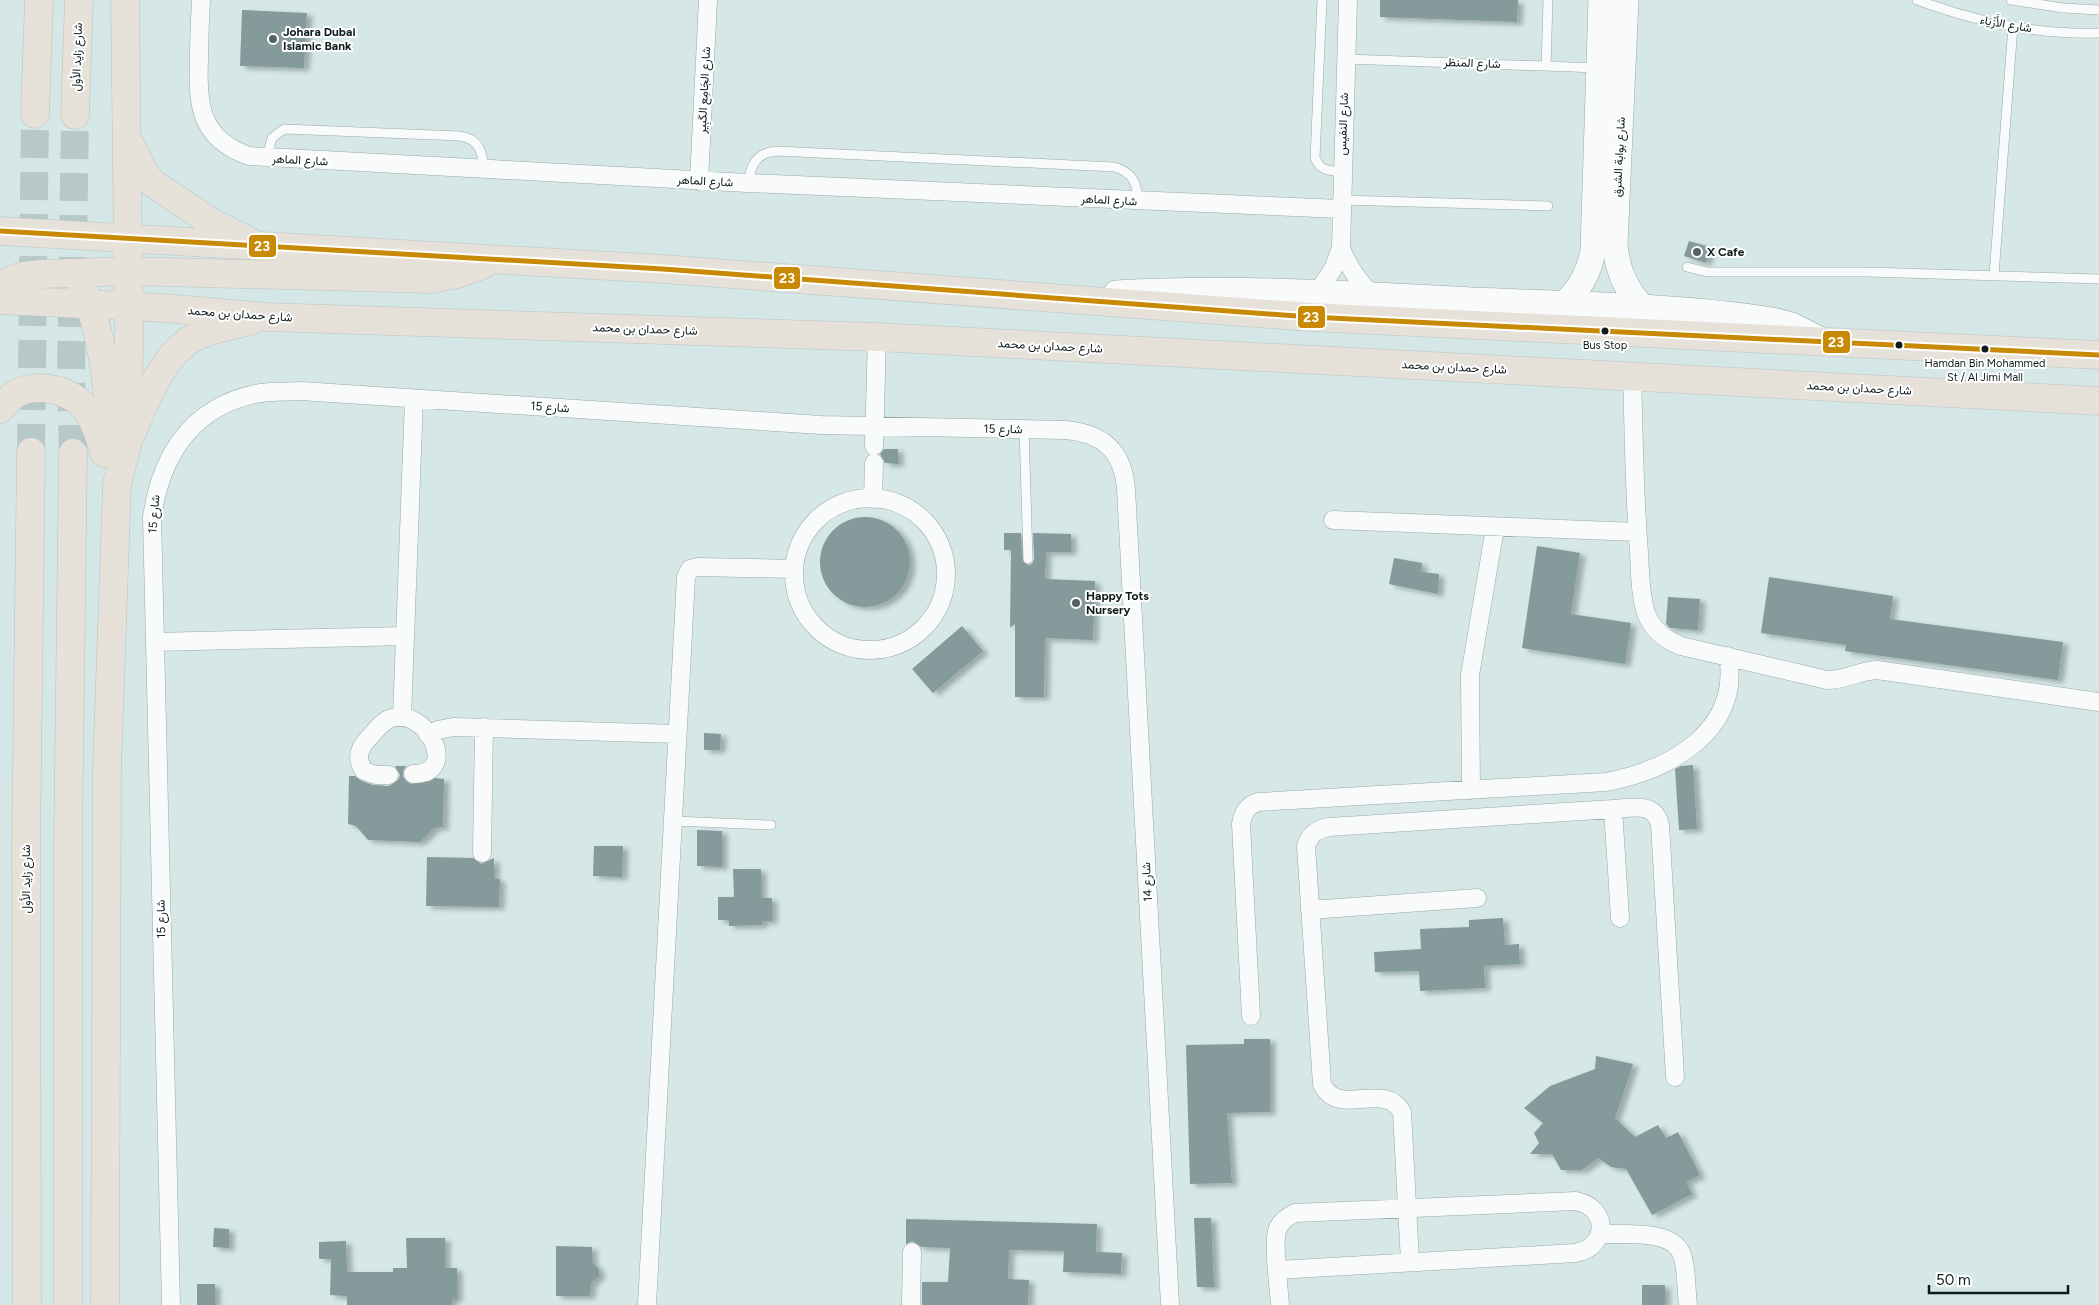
<svg xmlns="http://www.w3.org/2000/svg" width="2099" height="1305" viewBox="0 0 2099 1305" font-family="Figtree,Vazirmatn,sans-serif">
<style>
.building{fill:#849a9b;filter:url(#shadow)}
.lines{fill:none;stroke-linecap:round;stroke-linejoin:round}
.primary-tunnel{stroke:#b7c8c8;stroke-width:28;stroke-dasharray:28 14;stroke-linecap:butt}
.lane-casing{stroke:#99a7a8;stroke-width:10}
.street-casing{stroke:#99a7a8;stroke-width:19}
.secondary-casing{stroke:#99a7a8;stroke-width:26}
.primary-casing{stroke:#bbc4c4;stroke-width:29}
.lane{stroke:#f9fbfb;stroke-width:9}
.street{stroke:#f9fbfb;stroke-width:18}
.secondary{stroke:#f9fbfb;stroke-width:25}
.primary{stroke:#e6e1d9;stroke-width:28}
.bus-1-casing{stroke:#fff;stroke-width:9}
.bus-1{stroke:#c88a05;stroke-width:5}
.poi-dot{fill:#546262;stroke:#fff;stroke-width:2}
.bus-dot{fill:#0e1b1b;stroke:#fff;stroke-width:2}
.labels{text-anchor:middle;stroke-width:4;stroke-linejoin:round;paint-order:stroke}
.bus-label{font-size:11px;fill:#0e1b1b;stroke:#fff}
.street-label{font-size:12px;fill:#0e1b1b;stroke:#fff}
.poi-label{font-size:12px;font-weight:bold;fill:#0e1b1b;stroke:#fff;text-anchor:start}
.line-badge{stroke:#fff;stroke-width:2}
.badge-label{font-size:14px;text-anchor:middle;font-weight:bold;fill:#fff}
</style>
<defs>
<filter id="shadow"><feDropShadow dx="5.5" dy="3" stdDeviation="2.5" flood-color="#0004"/></filter>
</defs>
<rect width="100%" height="100%" fill="#d5e7e7"/>
<path class="building" d="M 1380,0 L 1518,0 L 1517,22 L 1380,17 Z
M 242,10 L 307,13 L 304,68 L 240,66 Z
M 1689,241 L 1710,247 L 1706,263 L 1684,256 Z
M 884,449 L 898,449 L 898,464 L 885,463 L 880,454 Z
M820 562a45 45 0 1 1 90 0a45 45 0 1 1-90 0Z
M 1004,533 L 1021,533 L 1022,560 L 1028,565 L 1032,564 L 1034,559 L 1033,533 L 1071,534 L 1071,552 L 1046,552 L 1045,579 L 1095,581 L 1093,640 L 1045,638 L 1044,697 L 1015,697 L 1015,624 L 1010,628 L 1011,550 L 1004,550 Z
M 1537,546 L 1580,553 L 1571,614 L 1631,623 L 1625,664 L 1522,648 Z
M 1394,558 L 1422,563 L 1421,572 L 1439,574 L 1438,594 L 1389,584 Z
M 1769,577 L 1893,596 L 1890,619 L 2063,642 L 2058,680 L 1845,651 L 1846,645 L 1761,633 Z
M 1668,597 L 1700,599 L 1698,630 L 1670,628 L 1666,624 Z
M 962,626 L 983,651 L 933,693 L 912,669 Z
M 704,733 L 721,734 L 720,750 L 704,750 Z
M 1693,765 L 1697,829 L 1679,830 L 1675,769 L 1681,766 Z
M 395,766 L 406,766 L 403,771 L 403,777 L 410,784 L 430,781 L 435,778 L 444,779 L 443,827 L 434,828 L 420,842 L 368,840 L 356,826 L 348,824 L 349,776 L 355,776 L 361,781 L 373,785 L 389,786 L 398,780 L 400,775 Z
M 697,830 L 722,831 L 722,867 L 697,866 Z
M 594,846 L 623,846 L 622,877 L 593,876 Z
M 427,857 L 473,858 L 481,864 L 494,858 L 494,879 L 500,879 L 499,907 L 426,906 Z
M 733,869 L 761,869 L 761,898 L 772,898 L 772,921 L 762,921 L 762,925 L 729,926 L 729,920 L 718,920 L 718,897 L 734,897 Z
M 1503,918 L 1505,945 L 1519,944 L 1520,964 L 1484,966 L 1485,988 L 1420,991 L 1419,971 L 1375,972 L 1374,952 L 1421,949 L 1420,929 L 1469,927 L 1469,920 Z
M 1244,1039 L 1270,1039 L 1270,1112 L 1227,1113 L 1232,1183 L 1190,1184 L 1186,1045 L 1244,1044 Z
M 1596,1056 L 1633,1064 L 1615,1118 L 1635,1137 L 1658,1125 L 1666,1138 L 1678,1132 L 1700,1175 L 1686,1182 L 1692,1194 L 1652,1215 L 1626,1169 L 1611,1167 L 1598,1158 L 1582,1170 L 1561,1170 L 1552,1154 L 1530,1154 L 1539,1143 L 1534,1133 L 1543,1123 L 1524,1108 L 1550,1086 L 1595,1069 Z
M 1194,1218 L 1211,1218 L 1214,1287 L 1197,1287 Z
M 906,1219 L 1097,1224 L 1096,1252 L 1122,1253 L 1121,1274 L 1063,1272 L 1064,1251 L 1009,1250 L 1008,1279 L 1029,1280 L 1028,1305 L 922,1305 L 922,1282 L 948,1282 L 950,1248 L 921,1247 L 913,1241 L 906,1244 Z
M 214,1228 L 229,1229 L 229,1248 L 213,1247 Z
M 406,1238 L 445,1238 L 445,1268 L 457,1268 L 457,1299 L 452,1299 L 452,1305 L 347,1305 L 347,1296 L 330,1295 L 331,1259 L 319,1259 L 319,1242 L 346,1241 L 347,1272 L 393,1272 L 393,1268 L 407,1268 Z
M 556,1246 L 592,1247 L 592,1262 L 599,1269 L 599,1277 L 591,1283 L 590,1296 L 556,1296 Z
M 197,1284 L 215,1284 L 215,1305 L 197,1305 Z
M 1642,1285 L 1665,1285 L 1665,1305 L 1642,1305 Z"/>
<g class="lines">
<path class="primary-tunnel" d="M 31,452 L 35,114
M 73,453 L 71,375 L 75,115"/>
<g class="lane-casing">
<path id="lane" d="M 1322,0 L 1315,158 C 1320,171 1330,171 1342,172
M 1917,0 C 1974,21 2037,35 2099,33
M 2011,0 L 2063,8 L 2099,10
M 1346,59 L 1598,68
M 1546,66 L 1548,0
M 267,158 L 272,138 L 284,129 L 460,136 C 479,139 482,151 484,168
M 748,183 C 751,165 756,153 776,151 L 1114,167 C 1133,172 1137,183 1138,201
M 1341,200 L 1548,206
M 1687,267 L 1707,272 L 1868,272 L 2099,279
M 1994,275 L 2013,26
M 1024,429 L 1028,559
M 673,821 L 771,825"/>
</g>
<g class="street-casing">
<path id="street" d="M 201,0 C 200,20 199,39 199,59 C 197,105 200,139 249,156 L 748,183 L 1341,209
M 699,181 L 708,0
M 1341,248 C 1348,267 1358,281 1372,295
M 1317,293 L 1333,269 L 1341,248 L 1348,0
M 1632,376 C 1634,434 1634,493 1639,552 C 1640,572 1640,594 1646,613 C 1652,629 1665,640 1681,646 L 1827,680 C 1845,680 1859,671 1877,670 L 2099,702
M 874,446 L 877,337
M794 574a76 76 0 1 1 152 0a76 76 0 1 1-152 0Z
M 873,499 L 874,463
M 1333,520 L 1637,532
M 155,642 L 405,636
M 402,717 L 414,399
M 428,735 L 438,730 L 453,727 L 677,734
M 389,775 L 376,775 L 364,771 C 356,759 358,750 367,740 C 374,733 380,723 389,719 C 425,704 462,774 413,774
M 1471,790 L 1470,675 L 1495,528
M 1613,809 L 1620,918
M 482,853 L 484,727
M 1310,910 L 1477,898
M 1251,1016 L 1241,824 C 1243,812 1247,806 1258,802 L 1606,782 C 1670,770 1741,731 1728,656
M 1600,1234 C 1624,1235 1676,1228 1683,1258 C 1687,1273 1686,1290 1688,1305
M 1410,1262 L 1402,1112 C 1384,1080 1338,1119 1322,1084 L 1306,846 C 1310,834 1317,829 1329,827 L 1613,809 C 1631,808 1655,801 1660,825 L 1675,1077
M 1277,1270 L 1575,1253 C 1608,1248 1610,1208 1576,1201 L 1295,1213 C 1288,1216 1282,1220 1278,1228 C 1272,1241 1279,1288 1280,1305
M 171,1305 L 152,517 C 161,456 191,408 255,394 C 270,391 286,392 301,391 L 821,425 L 1065,430 C 1103,433 1123,451 1126,489 L 1170,1305
M 647,1305 L 686,577 L 690,569 L 698,567 L 794,569
M 911,1305 L 912,1252"/>
</g>
<g class="secondary-casing">
<path id="secondary" d="M 1626,0 L 1615,244 C 1617,269 1625,288 1642,307
M 1116,293 C 1235,286 1353,294 1471,300 C 1572,304 1674,305 1773,320 L 1792,325 L 1825,342
M 1564,304 C 1580,288 1589,273 1593,251 L 1601,0"/>
</g>
<g class="primary-casing">
<path id="primary" d="M 35,114 L 39,0
M 75,115 L 79,0
M 129,143 L 146,175 L 154,184 L 209,221 L 249,241
M 0,231 L 663,269 L 1310,317 L 2099,355
M 0,287 L 9,281 L 23,276 L 41,274 L 128,271 L 431,279 L 457,274 L 482,265
M 83,287 C 103,334 107,385 112,435
M 0,300 L 164,308 L 267,317 L 877,337 L 2099,401
M 0,409 C 5,403 11,397 17,393 C 38,383 69,389 84,407 C 95,419 100,438 104,453
M 132,433 C 145,403 163,353 195,337 C 211,329 232,326 250,321
M 27,1305 L 26,845 L 31,452
M 68,1305 L 68,846 L 73,453
M 105,1305 L 107,768 L 117,484 L 128,441 L 129,337 L 125,0"/>
</g>
<use href="#lane" class="lane"/>
<use href="#street" class="street"/>
<use href="#secondary" class="secondary"/>
<use href="#primary" class="primary"/>
<g class="bus-1-casing">
<path id="bus-1" d="M 0,231 L 663,269 L 1310,317 L 2099,355"/>
</g>
<use href="#bus-1" class="bus-1"/>
</g>
<g class="poi-dot">
<circle cx="273" cy="39" r="5"/>
<circle cx="1697" cy="252" r="5"/>
<circle cx="1076" cy="603" r="5"/>
</g>
<g class="bus-dot">
<circle cx="1605" cy="331" r="4.5"/>
<circle cx="1899" cy="345" r="4.5"/>
<circle cx="1985" cy="349" r="4.5"/>
</g>
<g class="labels">
<g class="bus-label">
<text x="1605" y="349">Bus Stop</text>
<text x="1985" y="367">Hamdan Bin Mohammed<tspan x="1985" dy="14">St / Al Jimi Mall</tspan></text>
</g>
<g class="street-label">
<text transform="translate(2006 24) rotate(10)" y="4">شارع الأَزْيَاء</text>
<text transform="translate(77 57) rotate(-88)" y="4">شارع زايد الأول</text>
<text transform="translate(1472 63) rotate(2)" y="4">شارع المنظر</text>
<text transform="translate(704 90) rotate(-87)" y="4">شارع الجَامِع الكَبِير</text>
<text transform="translate(1343 124) rotate(-88)" y="4">شارع النفيس</text>
<text transform="translate(1619 157) rotate(-87)" y="4">شارع بوابة الشرق</text>
<text transform="translate(300 160) rotate(3)" y="4">شارع الماهر</text>
<text transform="translate(705 181) rotate(3)" y="4">شارع الماهر</text>
<text transform="translate(1109 200) rotate(3)" y="4">شارع الماهر</text>
<text transform="translate(240 314) rotate(4)" y="4">شارع حمدان بن محمد</text>
<text transform="translate(645 329) rotate(2)" y="4">شارع حمدان بن محمد</text>
<text transform="translate(1050 346) rotate(3)" y="4">شارع حمدان بن محمد</text>
<text transform="translate(1454 367) rotate(3)" y="4">شارع حمدان بن محمد</text>
<text transform="translate(1859 388) rotate(3)" y="4">شارع حمدان بن محمد</text>
<text transform="translate(550 407) rotate(4)" y="4">شارع 15</text>
<text transform="translate(1003 429) rotate(1)" y="4">شارع 15</text>
<text transform="translate(154 514) rotate(-85)" y="4">شارع 15</text>
<text transform="translate(26 879) rotate(-90)" y="4">شارع زايد الأول</text>
<text transform="translate(1147 882) rotate(-93)" y="4">شارع 14</text>
<text transform="translate(161 919) rotate(-91)" y="4">شارع 15</text>
</g>
<g class="poi-label">
<text x="283" y="36">Johara Dubai<tspan x="283" dy="14">Islamic Bank</tspan></text>
<text x="1707" y="256">X Cafe</text>
<text x="1086" y="600">Happy Tots<tspan x="1086" dy="14">Nursery</tspan></text>
</g>
</g>
<g class="line-badge">
<rect x="248" y="234" width="29" height="24" rx="5" fill="#c88a05"/>
<rect x="773" y="266" width="28" height="24" rx="5" fill="#c88a05"/>
<rect x="1297" y="305" width="29" height="24" rx="5" fill="#c88a05"/>
<rect x="1822" y="330" width="29" height="24" rx="5" fill="#c88a05"/>
</g>
<g class="badge-label">
<text x="262" y="251">23</text>
<text x="787" y="283">23</text>
<text x="1311" y="322">23</text>
<text x="1836" y="347">23</text>
</g>
<path d="M1929 1285v8h139v-8" fill="none" stroke="#0e1b1b" stroke-width="2.5"/>
<text x="1936" y="1285" font-size="15" fill="#0e1b1b" stroke="#ffffff" stroke-width="4" paint-order="stroke">50 m</text>
</svg>
